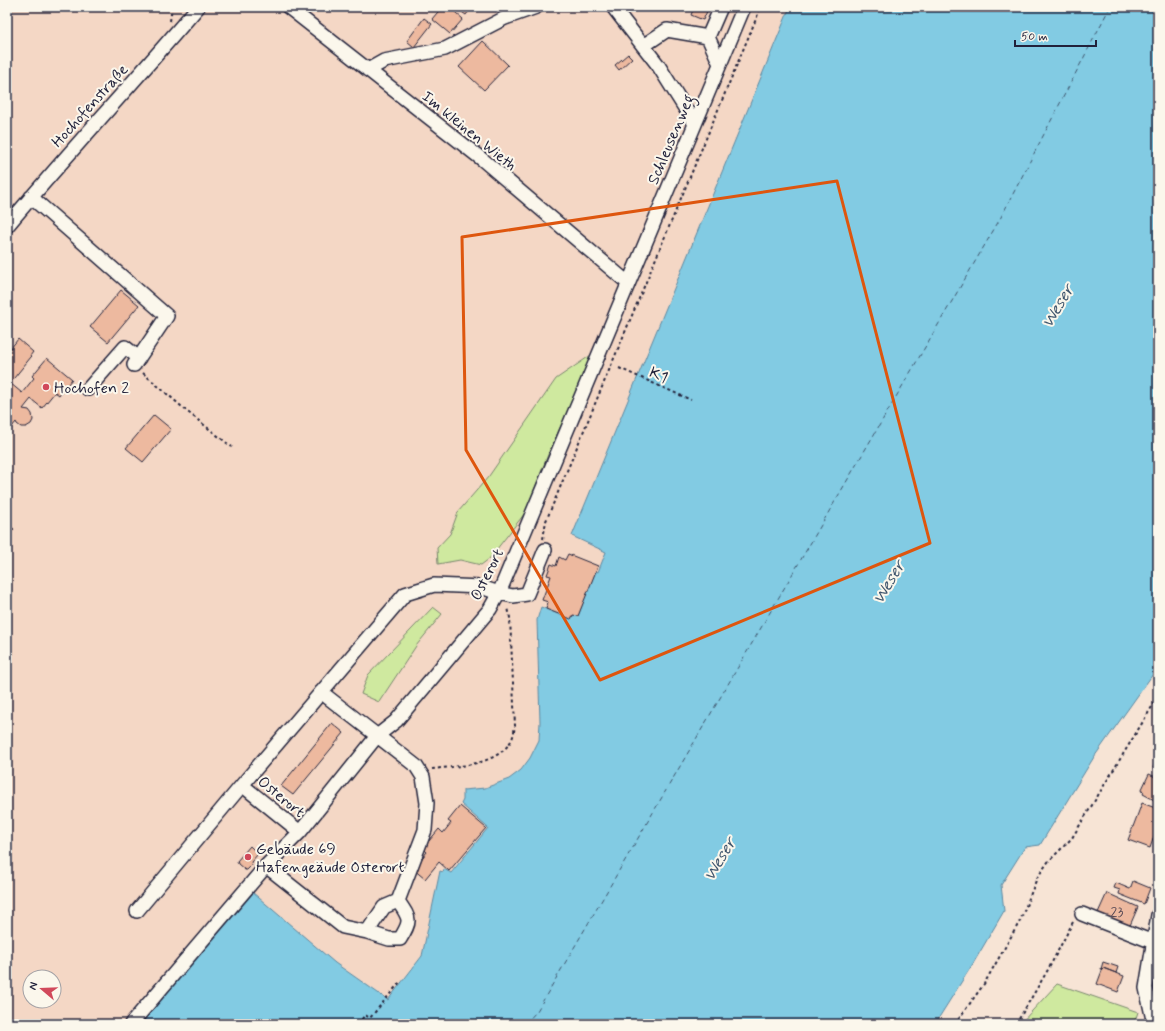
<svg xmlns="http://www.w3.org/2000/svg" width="1165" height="1031" viewBox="0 0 1165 1031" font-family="Mynerve,sans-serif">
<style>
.built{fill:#f4d7c5;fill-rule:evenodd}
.green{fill:#cfe99f;stroke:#78866d}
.water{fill:#82cbe3;stroke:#5c87a0}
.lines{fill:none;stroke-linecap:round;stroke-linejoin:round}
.ferry{stroke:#3f556d;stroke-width:1;stroke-dasharray:5 4;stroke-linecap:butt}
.building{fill:#edb99f;stroke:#22223b}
.minor-casing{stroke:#22223b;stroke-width:16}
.path{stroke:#22223b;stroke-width:2;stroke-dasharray:3 3;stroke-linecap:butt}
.minor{stroke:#fbf7ec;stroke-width:13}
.marked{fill:none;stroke:#de560e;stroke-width:3;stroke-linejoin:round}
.poi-dot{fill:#d1495b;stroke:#fbf7ec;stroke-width:1.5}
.labels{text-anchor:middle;stroke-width:4;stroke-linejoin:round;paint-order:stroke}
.number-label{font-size:14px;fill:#554854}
.street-label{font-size:16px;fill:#22223b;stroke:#fbf7ec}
.poi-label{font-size:16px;fill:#22223b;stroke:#fbf7ec;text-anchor:start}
.water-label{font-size:17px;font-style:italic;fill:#3f556d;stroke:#fbf7ec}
</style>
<rect width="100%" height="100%" fill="#f7e4d5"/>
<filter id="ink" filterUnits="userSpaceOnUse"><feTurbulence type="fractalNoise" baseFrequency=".025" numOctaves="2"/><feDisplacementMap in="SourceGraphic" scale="8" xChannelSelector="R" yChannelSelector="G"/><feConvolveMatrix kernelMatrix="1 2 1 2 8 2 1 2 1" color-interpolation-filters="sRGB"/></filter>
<g filter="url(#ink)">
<path class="built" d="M 7,7 L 790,7 L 572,536 L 607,552 L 598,572 L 595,572 L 578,616 L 571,619 L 541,607 L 537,620 L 540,722 L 539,740 L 530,758 L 521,770 L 509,779 L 485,788 L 463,791 L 463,800 L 461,804 L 488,828 L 450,874 L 444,869 L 443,872 L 440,871 L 422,956 L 388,1000 L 335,963 L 138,1024 L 7,1024 ZM 30,977 L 54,977 L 54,1001 L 30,1001 Z"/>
<path class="green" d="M 594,353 L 549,452 L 525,513 L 489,559 L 481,565 L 460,560 L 438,564 L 437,548 L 450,534 L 458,512 L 489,476 L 556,379 Z
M 433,607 L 442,614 L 416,646 L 379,702 L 361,694 L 368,675 Z
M 1057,984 L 1138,1012 L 1134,1024 L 1020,1024 Z"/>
<path class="water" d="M 790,7 L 1158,7 L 1158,667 L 1094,757 L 1040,845 L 1025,847 L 1001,885 L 1004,911 L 974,962 L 938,1019 L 934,1024 L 138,1024 L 252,892 L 335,963 L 388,1000 L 422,956 L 440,871 L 443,872 L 444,869 L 451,873 L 488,828 L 461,804 L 463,800 L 463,790 L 485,788 L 509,779 L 521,770 L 530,758 L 539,740 L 540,722 L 537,620 L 541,607 L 571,619 L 573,615 L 578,616 L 595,571 L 598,572 L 606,552 L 572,536 Z"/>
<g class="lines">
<path class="ferry" d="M 525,1024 L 537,1011 L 1000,219 L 1110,7"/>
</g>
<path class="building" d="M 442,7 L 472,7 L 466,15 L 459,10 L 456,13 L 463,19 L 450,34 L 432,19 Z
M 694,7 L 709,7 L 703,20 L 691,15 Z
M 424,18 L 432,24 L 414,47 L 407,41 Z
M 483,41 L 508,65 L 484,90 L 459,67 Z
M 628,54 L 632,58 L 619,70 L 615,65 Z
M 121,290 L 139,305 L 108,342 L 90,327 Z
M 18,339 L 33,352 L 30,356 L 31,357 L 10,383 L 22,393 L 34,378 L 32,376 L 47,358 L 72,379 L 59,395 L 55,392 L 42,408 L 31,399 L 23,409 L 29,410 L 32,414 L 33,420 L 31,424 L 26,427 L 21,427 L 17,424 L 16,422 L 7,433 L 7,353 Z
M 154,415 L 171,429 L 143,462 L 126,448 Z
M 7,524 L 14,529 L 7,537 Z
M 568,554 L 598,566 L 578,616 L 573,615 L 571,619 L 546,609 L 548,602 L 542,600 L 551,576 L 547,575 L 551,564 L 556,566 L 559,557 L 565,560 Z
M 332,723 L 344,733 L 293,795 L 281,786 Z
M 1158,757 L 1158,770 L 1153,768 Z
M 1149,774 L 1158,778 L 1158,802 L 1143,794 L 1144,792 L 1141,791 Z
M 1142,803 L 1158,809 L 1158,825 L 1150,848 L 1128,840 Z
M 460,806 L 486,828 L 449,871 L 439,862 L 425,879 L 413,869 L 427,852 L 423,848 L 439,829 L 443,833 L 451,823 L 448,821 Z
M 250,846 L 258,854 L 251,862 L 252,865 L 247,870 L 245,870 L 238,864 L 237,861 Z
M 1133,881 L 1150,888 L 1144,904 L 1119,894 L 1120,890 L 1114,888 L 1116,883 L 1130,889 Z
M 1107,893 L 1138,907 L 1128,930 L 1097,915 Z
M 1103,962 L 1118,967 L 1116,973 L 1103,968 L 1102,969 L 1101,969 Z
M 1103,968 L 1124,976 L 1118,992 L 1097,984 Z"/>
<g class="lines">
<g class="minor-casing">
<path id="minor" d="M 288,7 L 483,160 L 628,283
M 613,7 L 658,65 L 695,124
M 643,46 L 667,30 L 708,37
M 720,64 L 708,37 L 721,7
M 368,70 L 384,61 L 445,49 L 505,18 L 536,7
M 31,197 L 167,316 L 134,365
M 7,226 C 69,152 135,81 198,7
M 88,389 L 125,347 L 139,358
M 242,785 L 300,832
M 266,866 L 343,927 L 367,932 L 384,907 L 398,901 L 425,830 L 427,803 L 423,777 L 416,766 L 321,692
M 137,911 L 242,785 L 405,594 L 434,585 L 481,587 L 499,593 L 513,596 L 527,594 L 545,550
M 1082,914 L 1153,942
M 367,932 L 389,939 L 400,939 C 412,920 410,919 398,901
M 131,1024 L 266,866 L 300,832 L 377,736 L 396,721 L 490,609 L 499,593 L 744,7
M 1154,1024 L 1146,988 L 1158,915"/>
</g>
<path class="path" d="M 170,21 L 172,7
M 619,368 L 691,400
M 143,373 L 189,413 L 232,447
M 543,539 L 546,521 L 761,7
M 432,769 C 458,766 496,766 511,741 C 514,736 514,730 515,726 L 510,618 L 508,607
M 358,1024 L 365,1015 L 370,1018 L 400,982
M 955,1024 L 984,984 L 1020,921 L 1037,878 L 1048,862 L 1072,838 L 1158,697
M 1016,1024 L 1049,968 L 1073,922"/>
<use href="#minor" class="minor"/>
</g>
</g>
<path class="marked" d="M 837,181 L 930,543 L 600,680 L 466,450 L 462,237 Z"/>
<g class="poi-dot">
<circle cx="46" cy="387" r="4"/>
<circle cx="248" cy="857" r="4"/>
</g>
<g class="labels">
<g class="number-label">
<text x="1117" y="916">23</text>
</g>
<g class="street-label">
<text transform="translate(89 105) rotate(-48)" y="6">Hochofenstraße</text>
<text transform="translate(470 130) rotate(39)" y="6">Im kleinen Wieth</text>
<text transform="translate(670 139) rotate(-67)" y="6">Schleusenweg</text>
<text transform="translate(659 374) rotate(24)" y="6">K1</text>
<text transform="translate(486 574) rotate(-64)" y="6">Osterort</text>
<text transform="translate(282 796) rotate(39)" y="6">Osterort</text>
</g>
<g class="poi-label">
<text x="54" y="393">Hochofen 2</text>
<text x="256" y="854">Gebäude 69<tspan x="256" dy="18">Hafengeäude Osterort</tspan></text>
</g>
<g class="water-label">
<text transform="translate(1057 306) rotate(-59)" y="6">Weser</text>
<text transform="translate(888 582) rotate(-59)" y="6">Weser</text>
<text transform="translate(719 859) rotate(-59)" y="6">Weser</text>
</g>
</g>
<rect width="1165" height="1031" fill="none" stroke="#fbf7ec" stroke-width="24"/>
<rect x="12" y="12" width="1141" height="1007" fill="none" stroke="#22223b" stroke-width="1.5" filter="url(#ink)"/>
<g transform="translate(42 989) rotate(289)"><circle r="19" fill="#fbf7ec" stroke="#a4a2a5"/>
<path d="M0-3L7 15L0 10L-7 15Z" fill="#d1495b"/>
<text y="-6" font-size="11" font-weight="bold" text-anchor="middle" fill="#22223b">N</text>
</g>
<path d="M1015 40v6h81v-6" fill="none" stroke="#22223b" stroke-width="2"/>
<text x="1021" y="40" font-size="12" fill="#22223b" stroke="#fbf7ec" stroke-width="3" paint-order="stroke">50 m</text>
</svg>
